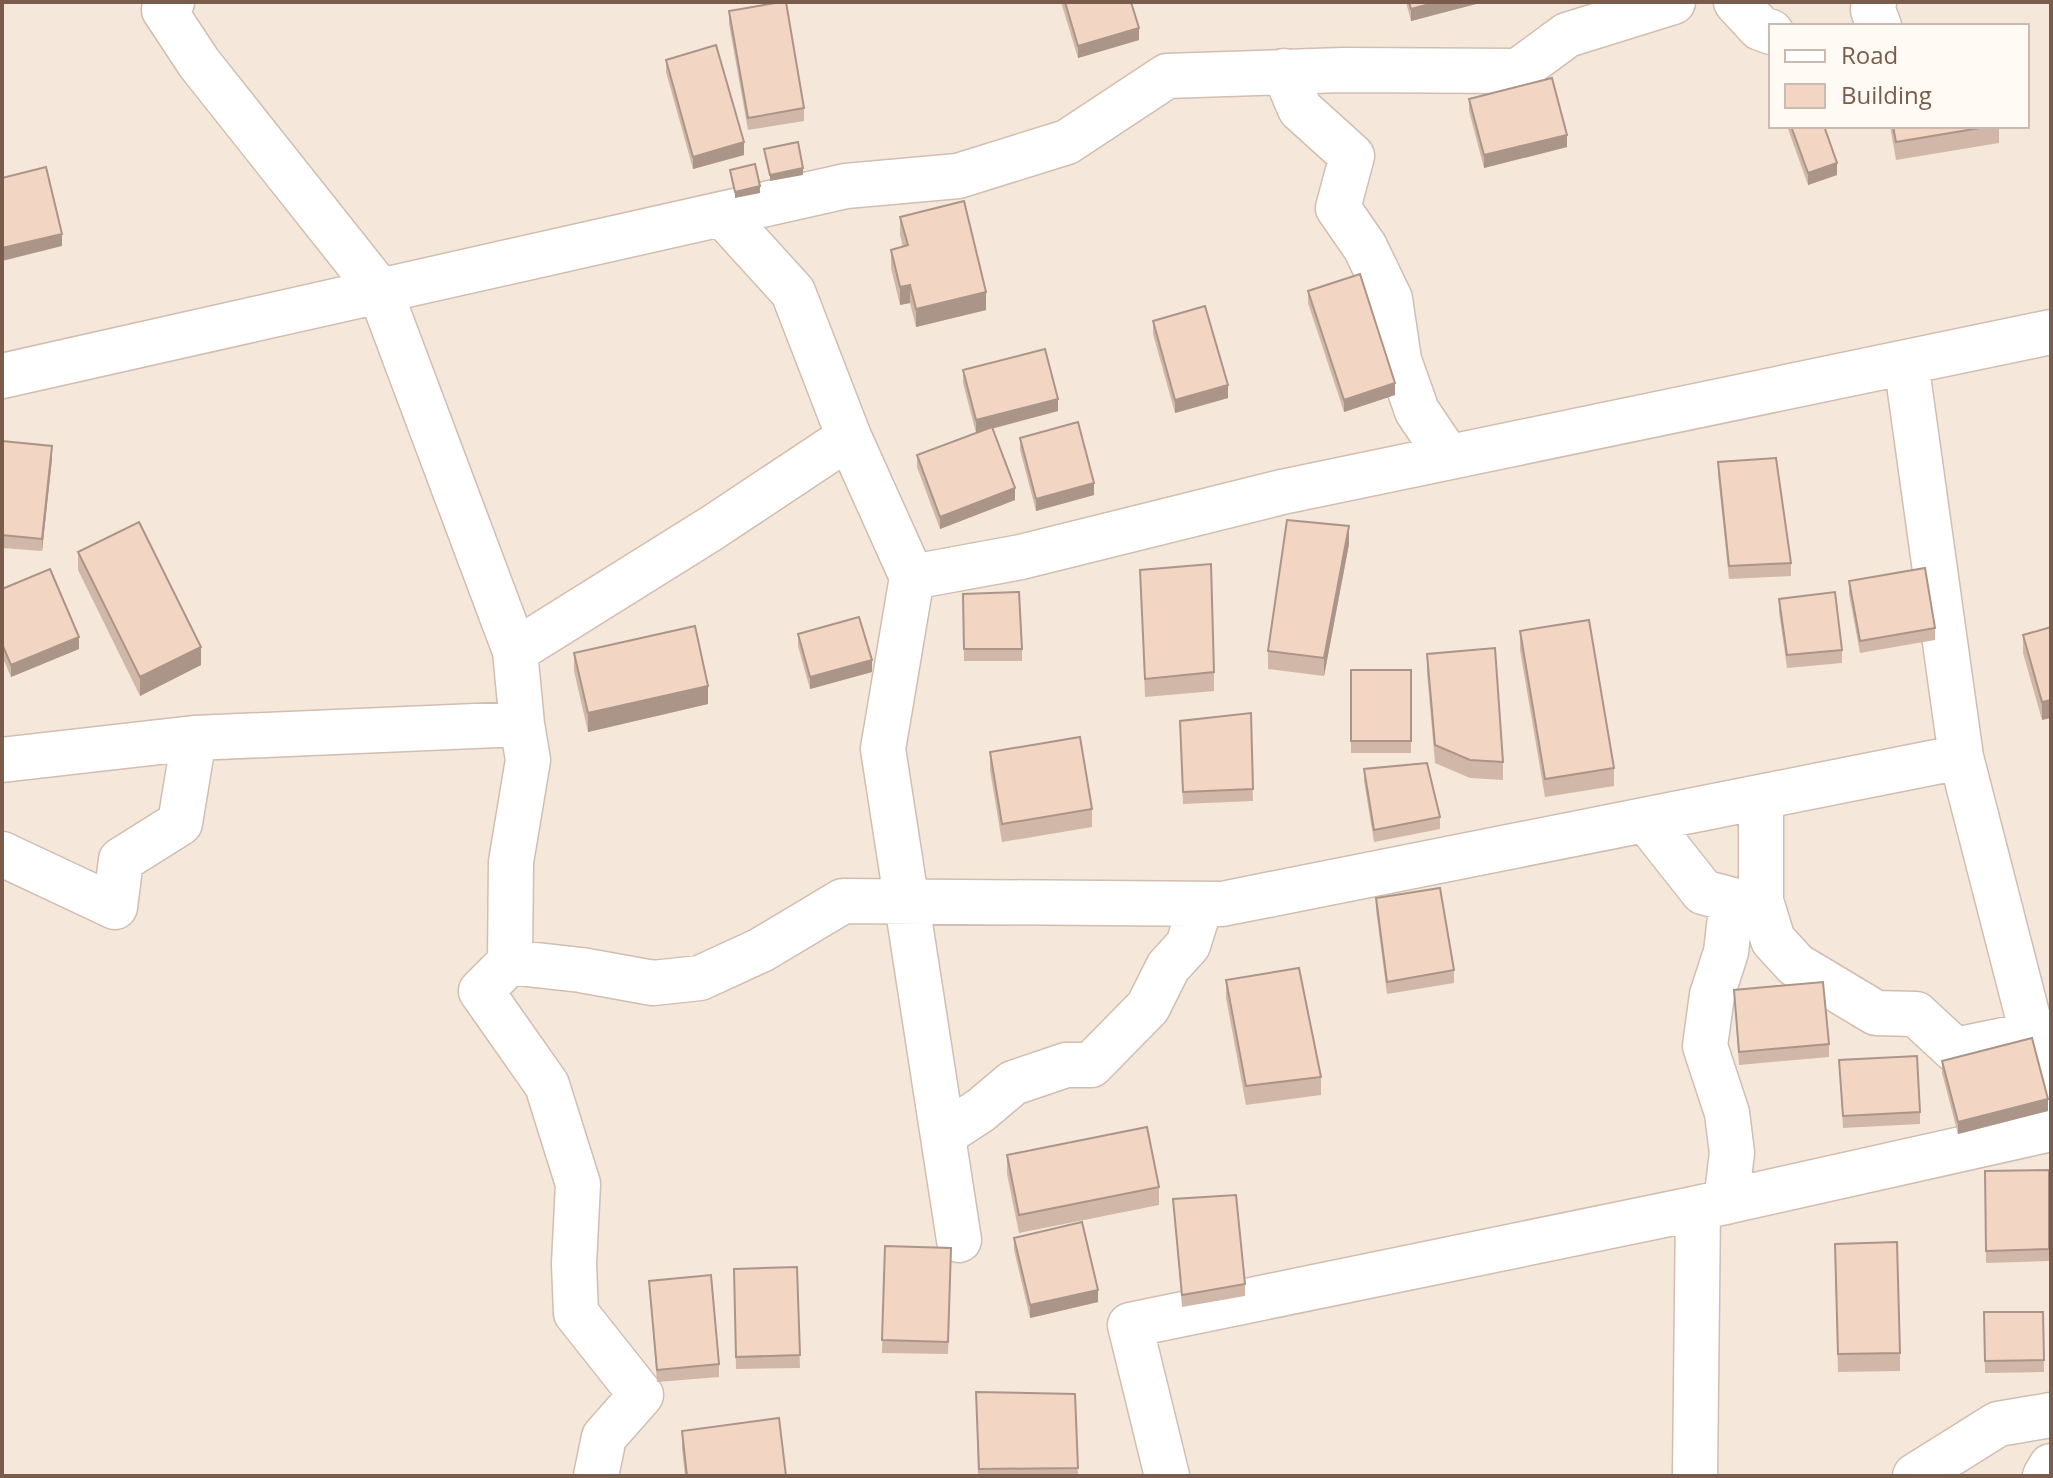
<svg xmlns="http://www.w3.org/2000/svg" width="2053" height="1478" viewBox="0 0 2053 1478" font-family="'Open Sans',sans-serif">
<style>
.residential{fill:#f5e8da;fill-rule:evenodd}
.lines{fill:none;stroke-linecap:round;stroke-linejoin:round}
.minor-casing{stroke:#d1beb0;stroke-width:47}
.minor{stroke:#fff;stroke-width:44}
.wall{fill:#d1b7a8}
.shaded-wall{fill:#aa9588}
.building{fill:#f3d5c3;stroke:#aa9588;stroke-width:2}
</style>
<rect width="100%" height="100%" fill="#fdf6ec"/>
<path class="residential" d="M 2,2 L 2051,2 L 2051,1476 L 2,1476 ZM 1771,26 L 2027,26 L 2027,126 L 1771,126 Z"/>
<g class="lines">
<g class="minor-casing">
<path id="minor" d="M 172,2 L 164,10 L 199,63 L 380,291 L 515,651
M 1736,2 L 1760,28 L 1771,32
M 1874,2 L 1873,10 L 1879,26
M 1284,71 L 1300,109 L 1352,156 L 1338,208 L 1365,247 L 1390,299 L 1399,360 L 1417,411 L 1448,457
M 722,214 L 793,292 L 849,437
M 2,376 L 846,186 L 958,176 L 1067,142 L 1167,76 L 1343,70 L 1518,71 L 1567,35 L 1673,2
M 912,577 L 883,749 L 959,1240
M 522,724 L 528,760 L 511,862 L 510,962 L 481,991 L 547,1085 L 578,1184 L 574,1264 L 576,1313 L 641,1395 L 604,1437 L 596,1476
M 1961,757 L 2051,1107
M 2,760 L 194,738 L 522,724 L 515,651 L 712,528 L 849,437 L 912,577 L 1021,557 L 1282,492 L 2051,332
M 1646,820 L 1703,892 L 1747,904 L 1761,901 L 1761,797
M 2,854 L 115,907 L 121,860 L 180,823 L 194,738
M 1761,901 L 1773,940 L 1796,965 L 1876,1013 L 1916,1014 L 1955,1050 L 2033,1034
M 510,962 L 581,970 L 653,983 L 700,978 L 761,950 L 843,901 L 1222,904 L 1961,757 L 1906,362
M 943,1135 L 981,1110 L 1013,1083 L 1066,1065 L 1091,1065 L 1148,1007 L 1168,967 L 1188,945 L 1201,904
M 1726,1202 L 1732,1153 L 1727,1113 L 1705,1046 L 1712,995 L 1726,952 L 1732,900
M 1698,1208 L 2051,1129
M 1167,1476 L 1130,1325 L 1698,1208 L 1695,1476
M 1915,1476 L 1998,1424 L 2051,1415
M 2045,1476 L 2051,1466"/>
</g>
<use href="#minor" class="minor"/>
</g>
<path class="wall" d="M 1061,2 L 1131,2 L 1139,40 L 1078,58 Z
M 1406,2 L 1476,2 L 1476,4 L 1411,21 Z
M 729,11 L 804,108 L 804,121 L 748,130 L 729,24 Z
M 666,60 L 744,155 L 693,169 L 666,72 Z
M 1469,99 L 1567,147 L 1484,168 L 1469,111 Z
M 1787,126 L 1824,126 L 1837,175 L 1808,185 Z
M 1890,126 L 1999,126 L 1999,143 L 1896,160 Z
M 900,217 L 986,310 L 916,327 L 910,303 L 900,305 L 891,268 L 891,250 L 903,247 L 900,235 Z
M 1308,291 L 1395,395 L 1344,412 L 1308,303 Z
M 1153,321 L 1228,398 L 1175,413 L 1153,334 Z
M 963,370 L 1058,411 L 992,428 L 1015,500 L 940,529 L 917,467 L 917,455 L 976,433 L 963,383 Z
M 1020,438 L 1094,495 L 1036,511 L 1020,450 Z
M 2,441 L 52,459 L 42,551 L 2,548 Z
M 1718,462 L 1791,563 L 1791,576 L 1729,579 L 1718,475 Z
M 1349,544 L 1324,676 L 1268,669 L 1268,651 Z
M 78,552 L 201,665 L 140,696 L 78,570 Z
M 1140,570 L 1214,672 L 1214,691 L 1145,697 Z
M 1849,581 L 1935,628 L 1935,640 L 1860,653 L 1849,594 Z
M 2,589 L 79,649 L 11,677 L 2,656 Z
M 963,594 L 1022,649 L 1022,661 L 964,661 Z
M 1779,599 L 1842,650 L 1842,663 L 1787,668 L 1779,612 Z
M 2051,627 L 2042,720 L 2023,653 L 2023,635 Z
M 1520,631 L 1614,768 L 1614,786 L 1545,797 L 1520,650 Z
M 798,634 L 872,672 L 810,689 L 798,646 Z
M 574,653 L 708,704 L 588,732 L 574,671 Z
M 1427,654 L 1503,762 L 1503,780 L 1470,778 L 1435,763 L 1427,673 Z
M 1351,670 L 1411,670 L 1411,753 L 1351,753 Z
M 1251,713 L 1253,801 L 1183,804 L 1180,733 Z
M 990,752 L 1092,809 L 1092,827 L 1002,842 L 990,770 Z
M 1364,769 L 1440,817 L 1440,829 L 1374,842 L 1364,781 Z
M 1376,898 L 1454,970 L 1454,983 L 1387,994 L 1376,910 Z
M 1226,980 L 1321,1077 L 1321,1095 L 1246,1105 L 1226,998 Z
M 1734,990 L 1829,1044 L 1829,1057 L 1739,1065 Z
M 1839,1060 L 1920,1112 L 1920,1124 L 1843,1128 Z
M 1942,1061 L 2048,1111 L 1958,1134 L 1942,1073 Z
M 1007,1155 L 1159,1187 L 1159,1205 L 1019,1233 L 1007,1174 Z
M 2049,1170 L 2049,1261 L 1986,1263 L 1985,1171 Z
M 1173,1199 L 1245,1284 L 1245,1296 L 1182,1307 Z
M 1014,1238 L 1098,1302 L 1030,1318 L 1014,1250 Z
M 885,1246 L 951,1248 L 948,1354 L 882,1353 Z
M 1835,1262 L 1900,1353 L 1900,1371 L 1838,1372 Z
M 797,1267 L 800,1368 L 736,1369 L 734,1269 Z
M 649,1281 L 719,1364 L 719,1377 L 657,1382 Z
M 1984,1312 L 2043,1312 L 2044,1372 L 1985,1373 Z
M 976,1392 L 1075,1394 L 1078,1476 L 978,1476 Z
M 682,1431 L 786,1476 L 685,1476 L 682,1449 Z"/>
<path class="shaded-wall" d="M 1437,2 L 1476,2 L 1476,4 L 1411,21 L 1411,9 Z
M 1139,28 L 1139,40 L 1078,58 L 1078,46 Z
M 1567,135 L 1567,147 L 1484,168 L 1484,155 Z
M 744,142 L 744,155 L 693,169 L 693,157 Z
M 1837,163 L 1837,175 L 1808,185 L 1808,173 Z
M 803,168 L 803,175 L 770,181 L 770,175 Z
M 760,186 L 760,193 L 735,198 L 735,192 Z
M 62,234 L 62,246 L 2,261 L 2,248 Z
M 910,285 L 910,303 L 900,305 L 900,287 Z
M 986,292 L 986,310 L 916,327 L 916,309 Z
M 1395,383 L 1395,395 L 1344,412 L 1344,400 Z
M 1228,385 L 1228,398 L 1175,413 L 1175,400 Z
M 1058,399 L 1058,411 L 976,433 L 976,420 Z
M 52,446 L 52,459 L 42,551 L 42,539 Z
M 1094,483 L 1094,495 L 1036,511 L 1036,499 Z
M 1015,488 L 1015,500 L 940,529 L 940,517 Z
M 1349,526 L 1349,544 L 1324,676 L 1324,658 Z
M 79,637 L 79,649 L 11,677 L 11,665 Z
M 201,647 L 201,665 L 140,696 L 140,677 Z
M 872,660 L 872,672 L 810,689 L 810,677 Z
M 708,686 L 708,704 L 588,732 L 588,713 Z
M 2051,700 L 2051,718 L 2042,720 L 2042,702 Z
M 2048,1099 L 2048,1111 L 1958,1134 L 1958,1122 Z
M 1098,1290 L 1098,1302 L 1030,1318 L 1030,1305 Z"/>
<path class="building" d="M 781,2 L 786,2 L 804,108 L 748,118 L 729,11 Z
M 1065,2 L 1131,2 L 1139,28 L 1078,46 Z
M 1409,2 L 1437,2 L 1411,9 Z
M 716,45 L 744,142 L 693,157 L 666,60 Z
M 1552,78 L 1567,135 L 1484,155 L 1469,99 Z
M 1791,126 L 1824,126 L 1837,163 L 1808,173 Z
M 1893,126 L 1992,126 L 1896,142 Z
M 798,142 L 803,168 L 770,175 L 764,149 Z
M 755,164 L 760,186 L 735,192 L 730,170 Z
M 46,167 L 62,234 L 2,248 L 2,178 Z
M 964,201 L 986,292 L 916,309 L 910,285 L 900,287 L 891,250 L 908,245 L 900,217 Z
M 1360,274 L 1395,383 L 1344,400 L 1308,291 Z
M 1205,306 L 1228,385 L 1175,400 L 1153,321 Z
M 1045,349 L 1058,399 L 976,420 L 963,370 Z
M 1078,422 L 1094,483 L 1036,499 L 1020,438 Z
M 992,427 L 1015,488 L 940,517 L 917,455 Z
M 2,441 L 52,446 L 42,539 L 2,535 Z
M 1776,458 L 1791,563 L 1729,566 L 1718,462 Z
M 1287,520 L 1349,526 L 1324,658 L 1268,651 Z
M 139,522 L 201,647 L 140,677 L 78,552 Z
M 1211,564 L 1214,672 L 1145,679 L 1140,570 Z
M 1925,568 L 1935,628 L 1860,641 L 1849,581 Z
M 50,569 L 79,637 L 11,665 L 2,644 L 2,589 Z
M 1019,592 L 1022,649 L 964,649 L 963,594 Z
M 1835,592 L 1842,650 L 1787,655 L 1779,599 Z
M 859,617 L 872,660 L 810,677 L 798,634 Z
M 1589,620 L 1614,768 L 1545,779 L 1520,631 Z
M 695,626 L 708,686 L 588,713 L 574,653 Z
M 2051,627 L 2051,700 L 2042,702 L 2023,635 Z
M 1495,648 L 1503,762 L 1470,760 L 1435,745 L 1427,654 Z
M 1351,670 L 1411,670 L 1411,741 L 1351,741 Z
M 1251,713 L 1253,789 L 1183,792 L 1180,721 Z
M 1080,737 L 1092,809 L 1002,824 L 990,752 Z
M 1427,763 L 1440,817 L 1374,830 L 1364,769 Z
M 1440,888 L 1454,970 L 1387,982 L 1376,898 Z
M 1299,968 L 1321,1077 L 1246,1086 L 1226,980 Z
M 1823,982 L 1829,1044 L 1739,1052 L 1734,990 Z
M 2032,1038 L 2048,1099 L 1958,1122 L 1942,1061 Z
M 1917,1056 L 1920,1112 L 1843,1116 L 1839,1060 Z
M 1147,1127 L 1159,1187 L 1019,1215 L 1007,1155 Z
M 2049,1170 L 2049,1249 L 1986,1251 L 1985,1171 Z
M 1236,1195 L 1245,1284 L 1182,1295 L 1173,1199 Z
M 1082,1222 L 1098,1290 L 1030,1305 L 1014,1238 Z
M 1897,1242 L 1900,1353 L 1838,1354 L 1835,1244 Z
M 885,1246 L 951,1248 L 948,1342 L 882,1340 Z
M 797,1267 L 800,1355 L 736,1357 L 734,1269 Z
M 711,1275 L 719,1364 L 657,1370 L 649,1281 Z
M 1984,1312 L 2043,1312 L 2044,1360 L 1985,1361 Z
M 976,1392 L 1075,1394 L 1078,1468 L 979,1469 Z
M 779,1418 L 786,1476 L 687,1476 L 682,1431 Z"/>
<rect width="2053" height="1478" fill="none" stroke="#7a5c4d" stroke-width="8"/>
<rect x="1769" y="24" width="260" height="104" fill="#fffaf3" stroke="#cabbb1" stroke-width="2"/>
<rect x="1785" y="50" width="40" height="12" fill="#ffffff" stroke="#cabbb1" stroke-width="2"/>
<text x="1841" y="64" font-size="24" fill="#7a5c4d">Road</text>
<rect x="1785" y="84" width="40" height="24" fill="#f3d5c3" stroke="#cabbb1" stroke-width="2"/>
<text x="1841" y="104" font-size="24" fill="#7a5c4d">Building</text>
</svg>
